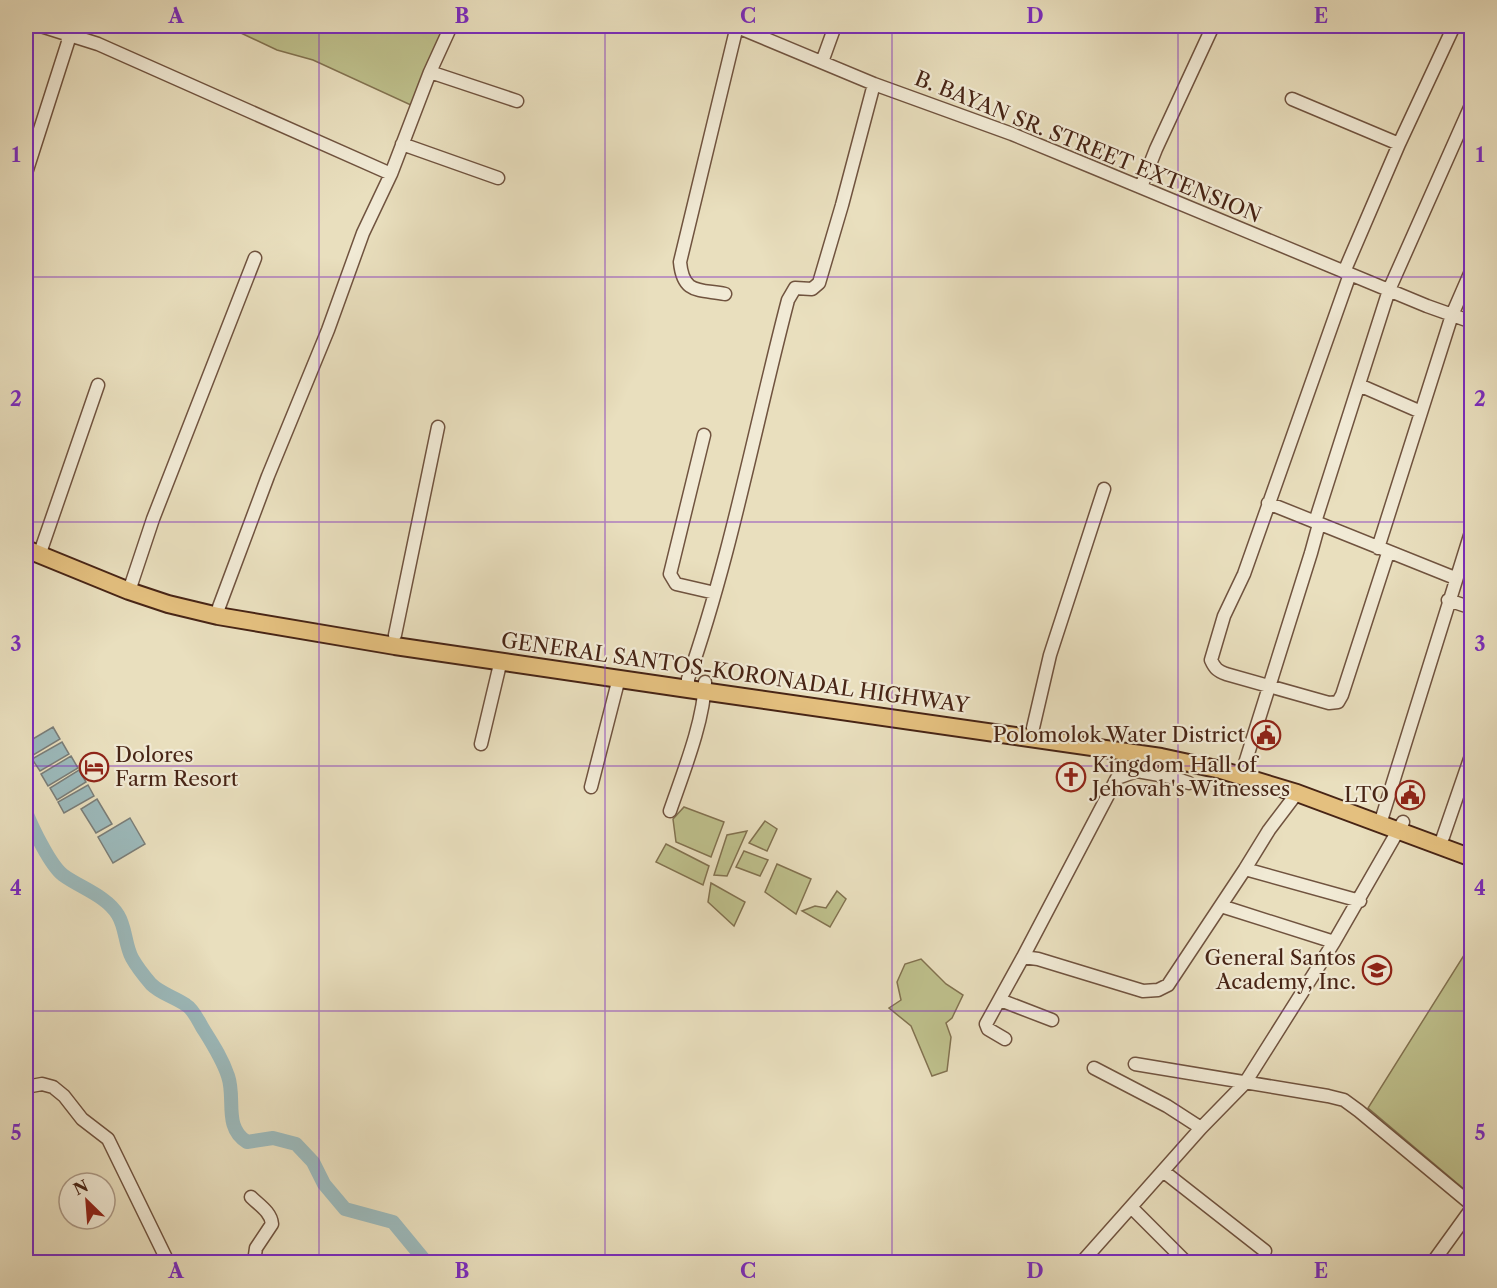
<svg xmlns="http://www.w3.org/2000/svg" width="1497" height="1288" viewBox="0 0 1497 1288" font-family="'Libre Caslon Text',serif">
<style>
.green{fill:#bec08c;stroke:#827250;stroke-width:1.5}
.water{fill:#9cbabc;stroke:#7a7e79;stroke-width:1.5}
.lines{fill:none;stroke-linecap:round;stroke-linejoin:round}
.river{stroke:#9cbabc;stroke-width:14}
.minor-casing{stroke:#70533f;stroke-width:15}
.highway-casing{stroke:#472415;stroke-width:20}
.minor{stroke:#f1ead5;stroke-width:12}
.highway{stroke:#e4c07f;stroke-width:16}
.grid{fill:none;stroke:#7b2cbf;stroke-width:1.5;stroke-opacity:0.55}
.labels{text-anchor:middle;stroke-width:4.5;stroke-linejoin:round;paint-order:stroke}
.street-label{font-size:21px;fill:#472415;stroke:#f1ead5}
.poi-label{font-size:21px;fill:#472415;stroke:#f1ead5;text-anchor:end}
.neatline{fill:none;stroke:#7b2cbf;stroke-width:2}
.grid-label{font-size:20px;text-anchor:middle;font-weight:bold;fill:#7b2cbf}
</style>
<rect width="100%" height="100%" fill="#e9dfbe"/>
<filter id="stains"><feTurbulence type="fractalNoise" baseFrequency=".00333" numOctaves="4"/><feColorMatrix values="0 0 0 0 .2 0 0 0 0 .09 0 0 0 0 .02 0 0 0 .5 -.17"/></filter>
<radialGradient id="worn" r=".72"><stop offset=".6" stop-color="#630" stop-opacity="0"/><stop offset="1" stop-color="#630" stop-opacity=".3"/></radialGradient>
<path class="green" d="M 226,26 L 449,26 L 413,106 L 313,60 L 277,50 Z
M 684,807 L 724,822 L 711,857 L 676,842 L 673,819 Z
M 765,821 L 777,829 L 767,851 L 749,843 Z
M 747,831 L 727,876 L 714,875 L 727,835 Z
M 666,844 L 709,866 L 703,885 L 656,862 Z
M 744,851 L 768,860 L 760,876 L 736,867 Z
M 777,864 L 811,879 L 796,914 L 765,892 Z
M 711,883 L 745,902 L 734,926 L 708,902 Z
M 837,891 L 846,899 L 830,927 L 802,911 L 815,906 L 826,908 Z
M 1471,944 L 1471,1195 L 1368,1108 Z
M 921,959 L 946,984 L 963,995 L 952,1018 L 946,1023 L 951,1037 L 947,1071 L 932,1076 L 911,1026 L 889,1008 L 901,1000 L 897,982 L 905,964 Z"/>
<path class="water" d="M 53,727 L 60,739 L 30,757 L 26,748 L 26,743 Z
M 62,742 L 69,754 L 40,771 L 32,759 Z
M 71,756 L 78,768 L 48,786 L 41,774 Z
M 79,770 L 86,782 L 57,800 L 50,788 Z
M 88,785 L 94,796 L 64,813 L 58,802 Z
M 97,799 L 112,824 L 96,833 L 81,809 Z
M 130,818 L 145,844 L 113,863 L 98,837 Z"/>
<g class="lines">
<path class="river" d="M 26,812 C 32,827 50,865 63,875 C 79,887 107,896 118,915 C 126,928 125,945 132,958 C 137,967 145,977 151,984 C 161,994 175,997 186,1005 C 193,1009 198,1020 202,1027 C 212,1043 222,1058 228,1076 C 236,1099 223,1127 247,1142 L 273,1138 L 296,1144 L 313,1162 L 324,1184 L 345,1209 L 393,1222 L 426,1262"/>
<g class="minor-casing">
<path id="minor" d="M 41,26 L 98,44 L 391,174
M 735,26 L 874,84 L 1012,134 L 1092,167 L 1427,306 L 1472,322
M 822,62 L 835,26
M 430,72 L 517,101
M 1292,99 L 1399,144
M 402,144 L 498,178
M 26,173 L 68,42 L 66,26
M 1141,187 L 1156,149 L 1213,26
M 1344,272 L 1399,144 L 1454,26
M 1350,274 L 1244,574 L 1224,616 L 1211,660 C 1215,669 1218,671 1226,674 L 1329,703 L 1338,702 L 1342,695 L 1388,553
M 725,294 C 698,289 683,294 680,262 L 737,26
M 1359,385 L 1421,412
M 704,435 L 670,574 L 676,584 L 715,593
M 1268,503 L 1455,578
M 1315,522 L 1389,290 L 1472,103
M 42,547 L 98,385
M 1378,548 L 1452,315 L 1472,269
M 129,591 L 153,519 L 255,258
M 1448,600 L 1472,608
M 219,607 L 268,476 L 328,330 L 363,233 L 391,174 L 430,72 L 451,26
M 395,635 L 438,427
M 688,689 L 688,679 C 731,556 755,426 788,300 L 795,288 L 812,289 L 819,283 L 842,205 L 874,84
M 1033,728 L 1050,655 L 1104,489
M 481,744 L 501,660
M 1241,776 L 1311,553 L 1319,524
M 1171,777 L 1189,783
M 591,787 L 619,678
M 1297,793 L 1269,830 L 1245,869 L 1360,901
M 670,811 C 683,773 704,721 705,682
M 1380,824 L 1472,529
M 1443,837 L 1472,753
M 1221,906 L 1334,942
M 1023,957 L 1117,778 L 1137,771 L 1171,777 L 1175,760
M 1000,1000 L 1052,1020
M 1005,1039 L 988,1029 L 986,1024 L 1023,957 L 1038,959 L 1143,991 L 1158,990 L 1168,985 L 1245,869
M 1135,1064 L 1328,1096 L 1344,1100 L 1359,1111 L 1472,1205
M 1094,1068 L 1167,1106 L 1201,1128
M 26,1087 L 42,1084 L 53,1087 L 64,1096 L 82,1119 L 108,1139 L 168,1262
M 1163,1171 L 1265,1251
M 251,1197 C 259,1205 271,1212 272,1224 L 256,1248 L 254,1262
M 1131,1207 L 1186,1262
M 752,1262 L 755,1262
M 1082,1262 L 1201,1128 L 1245,1083 L 1334,942 L 1403,822
M 1433,1262 L 1472,1208"/>
</g>
<g class="highway-casing">
<path id="highway" d="M 26,549 L 129,591 L 168,604 L 218,616 L 395,646 L 688,689 L 1161,757 L 1221,770 L 1297,793 L 1472,858"/>
</g>
<use href="#minor" class="minor"/>
<use href="#highway" class="highway"/>
</g>
<path class="grid" d="M 319,26 L 319,1262M 605,26 L 605,1262M 892,26 L 892,1262M 1178,26 L 1178,1262M 26,277 L 1472,277M 26,522 L 1472,522M 26,766 L 1472,766M 26,1011 L 1472,1011"/>
<defs>
<g id="civic-ring" transform="scale(1.5)"><circle r="9.5" fill="#f1ead5" stroke="#8f2418" stroke-width="1.5"/><path d="M-.6-6.5H3V-4.5H.6V-3L4-1V1h2V6H-6V1h2V-1L-.6-3ZM-1.2 2.5V6h2.4V2.5Z" fill="#8f2418"/></g>
<g id="hotel-ring" transform="scale(1.5)"><circle r="9.5" fill="#f1ead5" stroke="#8f2418" stroke-width="1.5"/><path d="M-6-4.5h1.5V1H6V5H4.5V3h-9V5H-6ZM-4 0a1.8 1.8 0 1 1 3.6 0ZM.5 0V-2.5h3Q6-2.5 6 0Z" fill="#8f2418"/></g>
<g id="church-ring" transform="scale(1.5)"><circle r="9.5" fill="#f1ead5" stroke="#8f2418" stroke-width="1.5"/><path d="M-1.2-6h2.4v3.5h3.3v2.4h-3.3V6h-2.4V-.1h-3.3v-2.4h3.3Z" fill="#8f2418"/></g>
<g id="school-ring" transform="scale(1.5)"><circle r="9.5" fill="#f1ead5" stroke="#8f2418" stroke-width="1.5"/><path d="M0-5L7-2L0 1L-7-2ZM-4 1L0 2.5L4 1V4Q0 6-4 4Z" fill="#8f2418"/></g>
</defs>
<g fill-rule="evenodd">
<use href="#civic-ring" x="1266" y="735"/>
<use href="#hotel-ring" x="94" y="767"/>
<use href="#church-ring" x="1071" y="777"/>
<use href="#civic-ring" x="1410" y="795"/>
<use href="#school-ring" x="1377" y="970"/>
</g>
<g class="labels">
<g class="street-label">
<text transform="translate(1088 147) rotate(22)" y="7">B. BAYAN SR. STREET EXTENSION</text>
<text transform="translate(735 673) rotate(8)" y="7">GENERAL SANTOS-KORONADAL HIGHWAY</text>
</g>
<g class="poi-label">
<text x="1245" y="742">Polomolok Water District</text>
<text x="115" y="762" text-anchor="start">Dolores<tspan x="115" dy="24">Farm Resort</tspan></text>
<text x="1092" y="772" text-anchor="start">Kingdom Hall of<tspan x="1092" dy="24">Jehovah's Witnesses</tspan></text>
<text x="1389" y="802">LTO</text>
<text x="1356" y="965">General Santos<tspan x="1356" dy="24">Academy, Inc.</tspan></text>
</g>
</g>
<rect width="1497" height="1288" fill="none" stroke="#e9dfbe" stroke-width="66"/>
<g transform="translate(87 1201) rotate(335)"><circle r="28" fill="#f1ead5" stroke="#ad9b88" stroke-width="1.5"/>
<path d="M0-4.5L10 22L0 15L-10 22Z" fill="#8f2418"/>
<text y="-9" font-size="16" font-weight="bold" text-anchor="middle" fill="#472415">N</text>
</g>
<rect x="33" y="33" width="1431" height="1222" class="neatline"/>
<g class="grid-label">
<text x="176" y="23">A</text>
<text x="462" y="23">B</text>
<text x="748" y="23">C</text>
<text x="1035" y="23">D</text>
<text x="1321" y="23">E</text>
<text x="16" y="162">1</text>
<text x="1480" y="162">1</text>
<text x="16" y="406">2</text>
<text x="1480" y="406">2</text>
<text x="16" y="651">3</text>
<text x="1480" y="651">3</text>
<text x="16" y="895">4</text>
<text x="1480" y="895">4</text>
<text x="16" y="1140">5</text>
<text x="1480" y="1140">5</text>
<text x="176" y="1278">A</text>
<text x="462" y="1278">B</text>
<text x="748" y="1278">C</text>
<text x="1035" y="1278">D</text>
<text x="1321" y="1278">E</text>
</g>
<rect width="100%" height="100%" filter="url(#stains)"/>
<rect width="100%" height="100%" fill="url(#worn)"/>
</svg>
